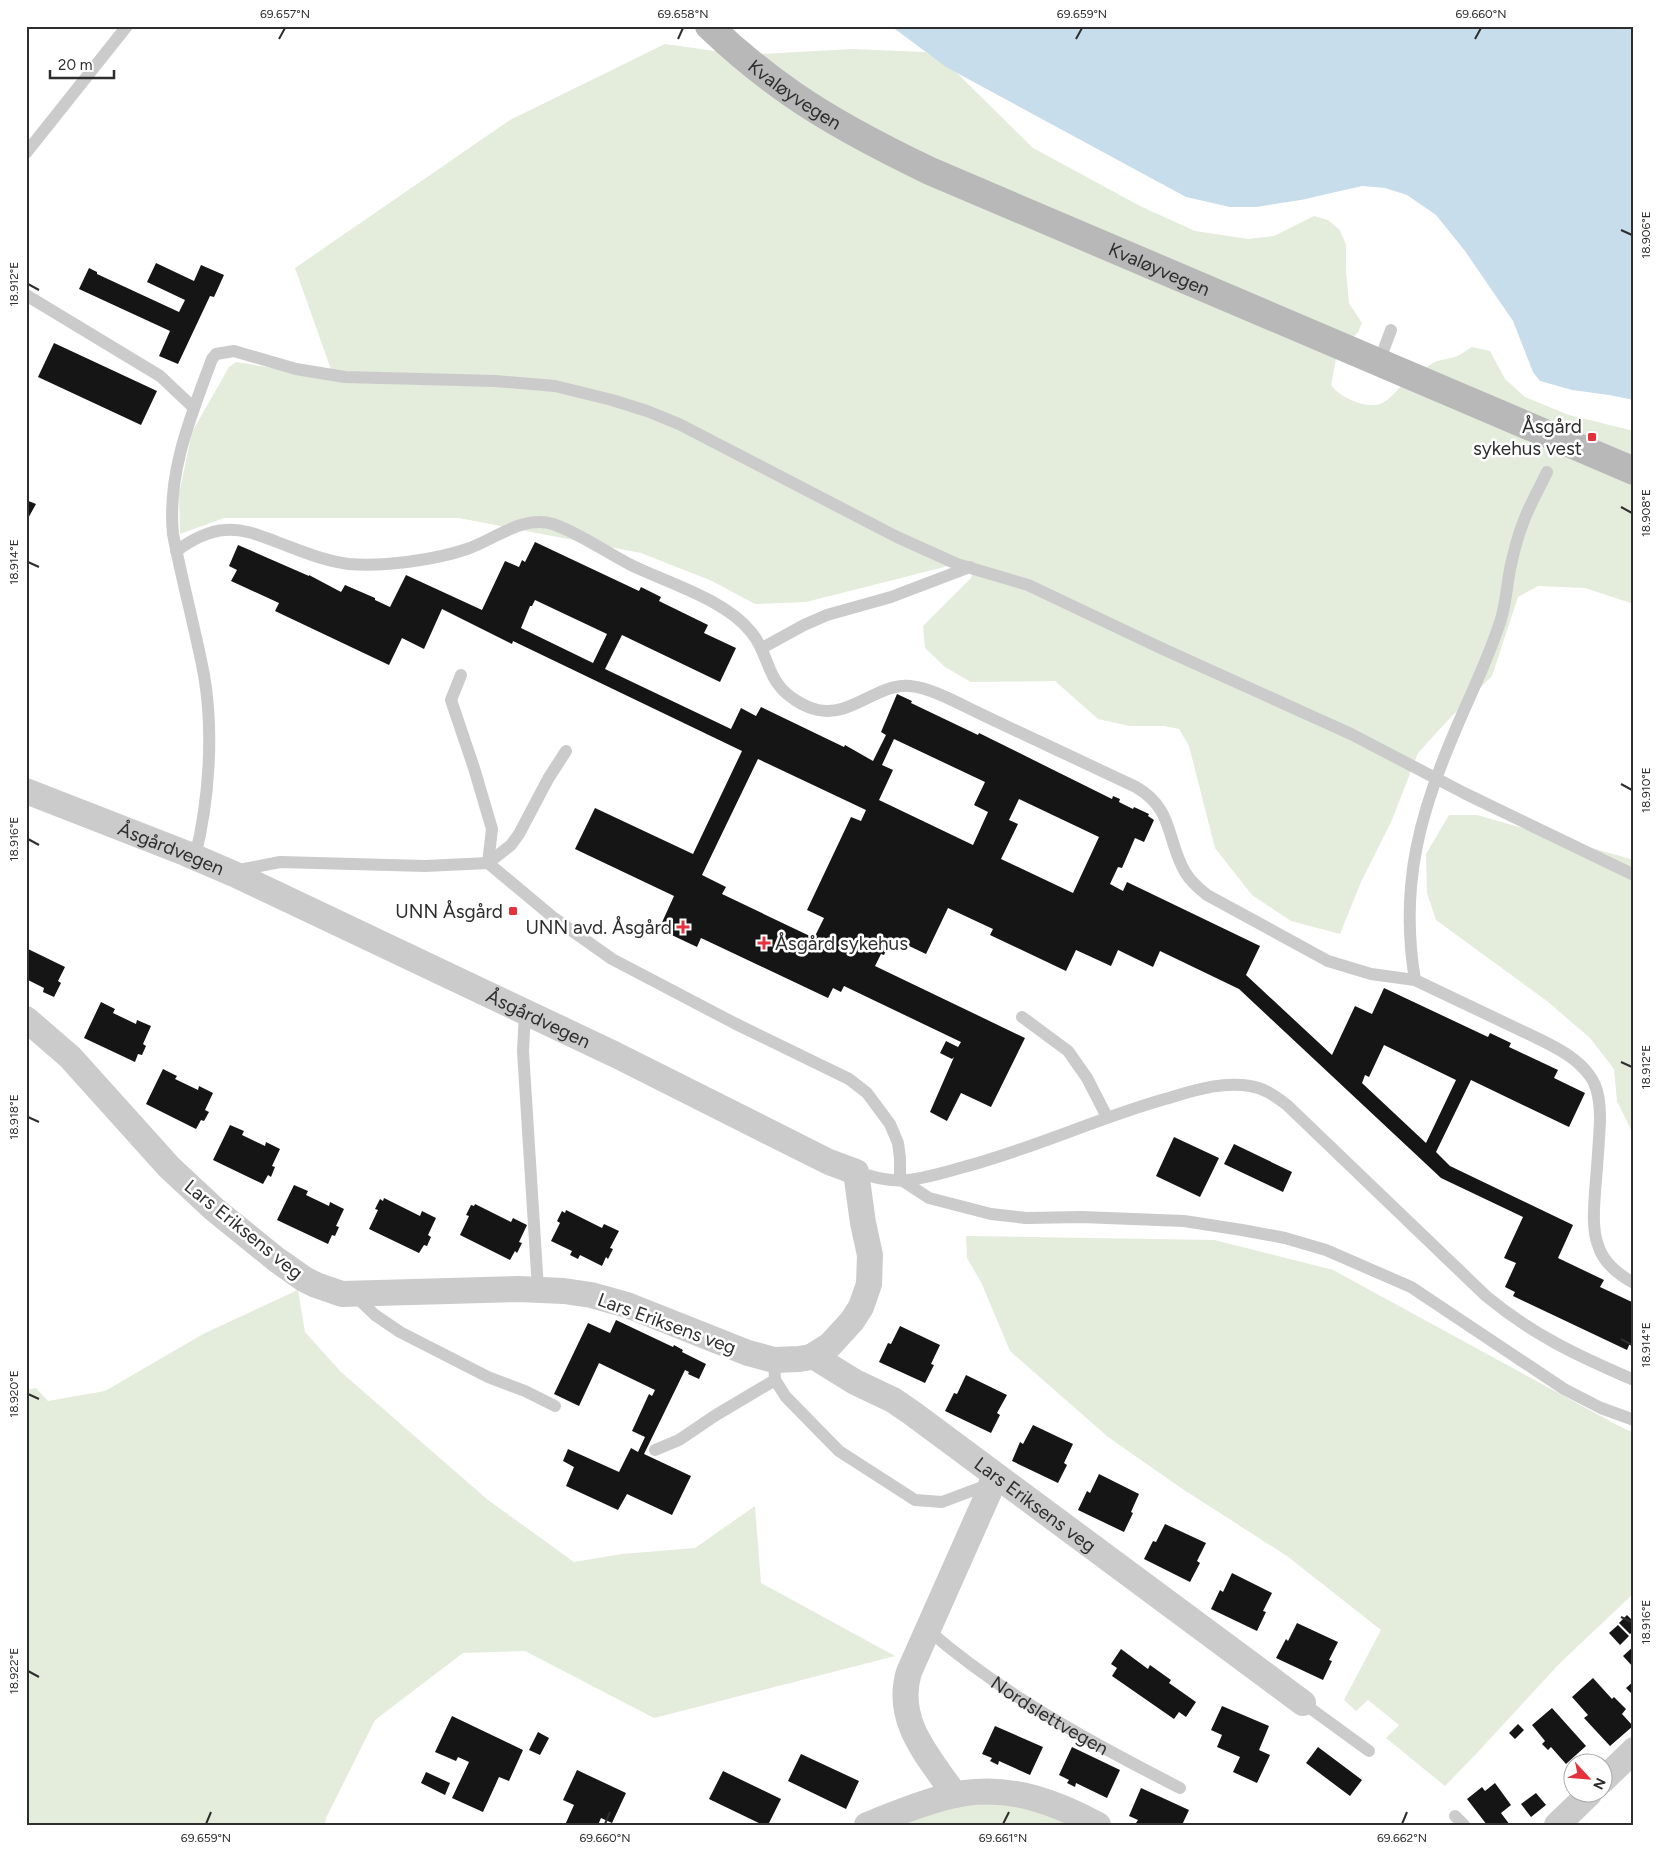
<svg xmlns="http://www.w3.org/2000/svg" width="1660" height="1851" viewBox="0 0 1660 1851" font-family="Figtree,sans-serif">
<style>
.green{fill:#e4ecdc}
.water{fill:#c8ddeb}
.building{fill:#151515;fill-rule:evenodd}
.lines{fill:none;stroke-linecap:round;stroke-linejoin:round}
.lane{stroke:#cbcbcb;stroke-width:12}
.street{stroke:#cbcbcb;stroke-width:26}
.secondary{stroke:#b8b8b8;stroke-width:28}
.ticks{fill:none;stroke:#2e2e2e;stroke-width:2}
.poi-dot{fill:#e4323d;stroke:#fff;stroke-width:2}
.labels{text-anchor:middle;stroke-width:5;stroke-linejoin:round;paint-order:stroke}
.street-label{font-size:19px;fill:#2e2e2e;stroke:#fff}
.poi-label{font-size:19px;fill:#2e2e2e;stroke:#fff;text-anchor:end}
.neatline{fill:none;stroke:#2e2e2e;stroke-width:2}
.ticks-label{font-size:12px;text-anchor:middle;fill:#2e2e2e}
</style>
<rect width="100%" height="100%" fill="#fff"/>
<path class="green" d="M 665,44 L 743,55 L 852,49 L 925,52 L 957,73 L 1033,148 L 1142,207 L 1195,231 L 1248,239 L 1274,236 L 1314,216 L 1328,220 L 1340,230 L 1346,245 L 1346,270 L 1349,303 L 1362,323 L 1358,332 L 1336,359 L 1331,385 C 1338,394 1346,398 1356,402 C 1385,412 1389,397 1407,380 C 1414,374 1422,369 1430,365 C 1437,360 1443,360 1451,358 C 1458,357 1465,351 1472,347 L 1490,351 L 1505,379 L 1525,397 L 1569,415 L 1634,431 L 1634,604 L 1585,588 L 1538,586 L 1518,597 L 1492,676 L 1449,719 L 1418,753 L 1392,820 L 1361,882 L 1340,934 L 1291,921 L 1252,895 L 1215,848 L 1189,746 L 1179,729 L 1164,726 L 1130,726 L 1098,719 L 1055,681 L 971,682 L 945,667 L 925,648 L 923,626 L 971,578 L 974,567 L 956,564 L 806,602 L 755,604 L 712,581 L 641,553 L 459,518 L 224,518 L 180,534 L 179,494 L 192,432 L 229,367 L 236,362 L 334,378 L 295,268 L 510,120 Z
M 1449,815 L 1477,815 L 1634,860 L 1634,1136 L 1617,1101 L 1614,1069 L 1590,1038 L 1547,1001 L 1436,920 L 1427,893 L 1426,854 Z
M 966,1236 L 1214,1240 L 1333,1270 L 1617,1425 L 1634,1433 L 1634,1593 L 1560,1663 L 1477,1753 L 1445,1786 L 1386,1738 L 1399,1725 L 1368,1700 L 1356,1711 L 1344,1700 L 1381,1630 L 1287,1556 L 1181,1488 L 1108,1437 L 1010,1351 L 981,1282 L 967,1258 Z
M 298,1290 L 305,1332 L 341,1372 L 488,1500 L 574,1562 L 622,1554 L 695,1548 L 755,1506 L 761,1583 L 895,1656 L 654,1718 L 525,1651 L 463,1653 L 375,1720 L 326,1818 L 325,1825 L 26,1825 L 26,1390 L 36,1388 L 48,1401 L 105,1391 L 205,1333 Z
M 997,1799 L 1086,1825 L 886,1825 L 952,1802 Z"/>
<path class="water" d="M 891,26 L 1634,26 L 1634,400 L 1609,395 L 1572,390 L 1540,381 L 1533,372 L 1513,321 L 1465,251 L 1436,215 L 1407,195 L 1385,188 L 1362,186 L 1301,200 L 1256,207 L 1230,207 L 1186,197 L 946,67 Z"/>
<path class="building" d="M 156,263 L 194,281 L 201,265 L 224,275 L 214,297 L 210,296 L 178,364 L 159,356 L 170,331 L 79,289 L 89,268 L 97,272 L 97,274 L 179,312 L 185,300 L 147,282 Z
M 54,343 L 157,391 L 141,425 L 38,377 Z
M 26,500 L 36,504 L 26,522 Z
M 535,542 L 639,591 L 641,587 L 661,597 L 659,601 L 708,625 L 704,633 L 736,648 L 720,682 L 622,635 L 605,669 L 731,729 L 741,708 L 756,716 L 761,707 L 844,747 L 845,745 L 873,761 L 886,735 L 881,732 L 897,694 L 912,701 L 911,703 L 978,735 L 979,733 L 1112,799 L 1113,796 L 1120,799 L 1119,802 L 1133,809 L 1134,807 L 1149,814 L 1148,816 L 1154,820 L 1144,842 L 1135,838 L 1122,868 L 1118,867 L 1110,884 L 1123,891 L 1127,882 L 1260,946 L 1246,975 L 1332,1055 L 1355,1006 L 1372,1014 L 1384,988 L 1488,1037 L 1490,1033 L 1511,1043 L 1509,1047 L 1558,1070 L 1554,1078 L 1585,1093 L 1569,1127 L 1471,1080 L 1436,1152 L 1450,1166 L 1573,1225 L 1558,1258 L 1604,1280 L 1600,1287 L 1634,1303 L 1634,1345 L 1630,1343 L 1627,1350 L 1513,1296 L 1515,1292 L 1505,1287 L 1516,1263 L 1504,1258 L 1523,1217 L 1441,1178 L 1239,989 L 1160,951 L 1153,967 L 1118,950 L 1111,966 L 1076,950 L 1066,971 L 990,935 L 993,929 L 948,908 L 926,954 L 892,938 L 884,955 L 881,954 L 875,966 L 1025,1038 L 991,1107 L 961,1093 L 947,1121 L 930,1112 L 954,1057 L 952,1059 L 940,1053 L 946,1041 L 958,1047 L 961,1042 L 844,986 L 841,992 L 833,988 L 828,998 L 701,938 L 697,947 L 659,929 L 674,896 L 575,849 L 595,808 L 693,854 L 742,751 L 513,641 L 512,644 L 442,609 L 424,649 L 402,638 L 389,665 L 275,611 L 279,603 L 231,581 L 237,570 L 229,566 L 238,545 L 309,576 L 309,575 L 341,592 L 345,585 L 375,598 L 375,600 L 390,607 L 406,575 L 482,610 L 505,561 L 519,567 L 522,560 L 525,562 ZM 535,600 L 607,634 L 593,663 L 521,628 L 530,606 L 532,606 ZM 894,739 L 985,782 L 974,805 L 988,812 L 973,845 L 879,800 L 893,770 L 882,765 ZM 758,759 L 866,810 L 861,821 L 851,817 L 807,910 L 824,918 L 814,938 L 722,894 L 726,887 L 702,875 ZM 1019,799 L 1099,837 L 1073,893 L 1001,859 L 1018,824 L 1009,820 ZM 1384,1045 L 1456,1080 L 1426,1143 L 1362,1083 L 1365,1075 L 1369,1077 Z
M 26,948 L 65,967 L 58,981 L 61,983 L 54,997 L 43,992 L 44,988 L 26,979 Z
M 101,1002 L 115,1009 L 113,1013 L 136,1024 L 137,1020 L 151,1026 L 143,1044 L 146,1046 L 142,1055 L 138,1054 L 135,1062 L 84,1038 Z
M 163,1069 L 177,1076 L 175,1079 L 198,1090 L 199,1086 L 213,1093 L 205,1110 L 209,1112 L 204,1121 L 201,1120 L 196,1129 L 146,1104 Z
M 230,1125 L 244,1131 L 242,1135 L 265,1146 L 266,1142 L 280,1149 L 272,1166 L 275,1167 L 271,1177 L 268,1175 L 263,1184 L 213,1160 Z
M 1174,1137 L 1219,1158 L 1200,1197 L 1156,1176 Z
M 1234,1144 L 1292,1172 L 1283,1192 L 1224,1164 Z
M 294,1185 L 308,1191 L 306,1195 L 329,1206 L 330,1202 L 344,1209 L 336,1226 L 339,1227 L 335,1236 L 332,1235 L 328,1244 L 277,1220 Z
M 384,1198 L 420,1216 L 422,1211 L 436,1218 L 428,1235 L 431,1237 L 427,1246 L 424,1245 L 419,1253 L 369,1229 L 378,1210 L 375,1209 L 380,1199 L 383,1201 Z
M 475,1204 L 511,1222 L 513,1218 L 527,1225 L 519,1242 L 522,1243 L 517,1253 L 515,1251 L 510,1260 L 460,1235 L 469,1216 L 466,1215 L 471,1205 L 474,1206 Z
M 566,1210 L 602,1228 L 604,1224 L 619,1231 L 610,1248 L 613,1249 L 608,1259 L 606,1257 L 602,1266 L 580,1255 L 578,1259 L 570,1255 L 572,1251 L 551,1241 L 560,1223 L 557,1221 L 562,1211 L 565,1213 Z
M 616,1320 L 673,1347 L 674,1345 L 683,1350 L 682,1352 L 706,1364 L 699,1379 L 688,1374 L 689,1372 L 685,1370 L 644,1454 L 691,1476 L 672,1515 L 627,1494 L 618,1510 L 566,1486 L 574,1467 L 563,1461 L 568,1449 L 619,1472 L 631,1448 L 638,1452 L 645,1437 L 632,1431 L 649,1394 L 652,1396 L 655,1390 L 599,1363 L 579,1406 L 554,1394 L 588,1323 L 610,1333 Z
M 900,1326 L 940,1345 L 931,1364 L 934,1365 L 925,1383 L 879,1362 L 888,1343 L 891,1344 Z
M 966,1375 L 1007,1395 L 997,1413 L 1000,1415 L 991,1433 L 945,1411 L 954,1393 L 957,1394 Z
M 1033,1425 L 1073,1444 L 1064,1463 L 1067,1465 L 1058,1483 L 1012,1461 L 1020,1442 L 1023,1444 Z
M 1099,1474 L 1139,1494 L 1131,1512 L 1133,1513 L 1124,1532 L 1078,1510 L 1087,1491 L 1090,1493 Z
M 1165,1524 L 1206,1543 L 1197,1561 L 1200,1563 L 1190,1582 L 1144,1559 L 1153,1541 L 1156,1542 Z
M 1232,1573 L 1272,1593 L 1263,1611 L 1266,1612 L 1257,1631 L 1211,1609 L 1220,1590 L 1223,1592 Z
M 1627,1615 L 1634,1622 L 1634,1631 L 1630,1634 L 1619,1623 Z
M 1297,1623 L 1338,1642 L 1329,1660 L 1332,1661 L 1323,1680 L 1276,1658 L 1286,1639 L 1288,1641 Z
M 1618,1625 L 1629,1636 L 1620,1645 L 1609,1633 Z
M 1634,1646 L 1634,1668 L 1623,1656 Z
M 1121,1649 L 1148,1669 L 1150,1665 L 1171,1680 L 1169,1683 L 1196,1702 L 1186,1717 L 1179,1712 L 1174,1719 L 1112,1676 L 1117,1668 L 1111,1664 Z
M 1593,1678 L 1612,1699 L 1614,1697 L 1626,1709 L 1622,1714 L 1633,1726 L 1610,1746 L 1584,1718 L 1588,1715 L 1572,1697 Z
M 1634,1681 L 1634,1696 L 1626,1688 Z
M 1222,1706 L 1269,1726 L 1259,1750 L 1270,1755 L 1257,1783 L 1233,1772 L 1240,1757 L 1217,1747 L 1222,1735 L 1211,1730 Z
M 1552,1708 L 1586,1746 L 1566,1764 L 1551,1747 L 1548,1750 L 1542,1744 L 1545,1741 L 1532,1725 Z
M 452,1716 L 523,1750 L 509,1781 L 499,1777 L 483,1812 L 452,1798 L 469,1762 L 458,1757 L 456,1761 L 435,1752 Z
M 1518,1724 L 1524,1730 L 1515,1739 L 1509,1733 Z
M 995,1726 L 1043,1747 L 1030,1775 L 999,1761 L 998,1765 L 990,1761 L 992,1758 L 982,1754 Z
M 538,1732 L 549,1738 L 540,1755 L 529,1750 Z
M 1072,1747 L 1120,1770 L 1107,1798 L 1076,1783 L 1075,1787 L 1067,1783 L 1069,1780 L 1059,1775 Z
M 1318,1747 L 1362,1780 L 1350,1796 L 1306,1763 Z
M 801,1754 L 859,1781 L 846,1809 L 788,1781 Z
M 577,1770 L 626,1793 L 612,1823 L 601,1818 L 598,1825 L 565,1825 L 574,1805 L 563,1800 Z
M 723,1771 L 781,1799 L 768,1825 L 763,1825 L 709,1799 Z
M 426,1772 L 450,1783 L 445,1795 L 421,1783 Z
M 1495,1783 L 1511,1805 L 1501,1813 L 1510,1825 L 1487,1825 L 1467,1799 L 1482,1787 L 1485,1791 Z
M 1141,1788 L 1189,1810 L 1182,1825 L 1140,1825 L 1136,1823 L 1138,1820 L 1129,1816 Z
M 1536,1793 L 1546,1805 L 1531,1817 L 1521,1804 Z"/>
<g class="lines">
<g class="lane">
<path d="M 26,153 L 127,26"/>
<path d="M 26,295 L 160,376 L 194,408"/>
<path d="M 1379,362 L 1391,330"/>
<path d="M 176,551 C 190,541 207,531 225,530 C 243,528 261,536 277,542 C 301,551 324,561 349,564 C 383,567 435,560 467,549 C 494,540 522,515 553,524 C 579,533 604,551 629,564 C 667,583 725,599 751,632 C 765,648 767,670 778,684 C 786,696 804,707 818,710 C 852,717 877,683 910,686 C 933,688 963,706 985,716 C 1035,740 1086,763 1136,787 C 1174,809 1166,839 1185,872 C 1191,882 1198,888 1207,895 L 1328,961 L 1371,974 L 1415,980 L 1541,1040 C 1559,1049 1578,1059 1590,1076 C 1599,1088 1600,1105 1600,1120 C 1599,1144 1597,1168 1595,1192 C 1594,1209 1592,1229 1598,1245 C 1603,1262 1619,1275 1634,1283"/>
<path d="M 762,648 L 804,625 L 827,615 L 891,597 L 970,567"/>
<path d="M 461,675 L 451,700 L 474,768 L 492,829 L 488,863"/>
<path d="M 195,857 C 209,801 214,733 204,675 C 195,628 182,581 173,534 C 167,472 191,416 212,359 L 216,354 L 234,351 L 296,369 L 345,377 L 495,381 L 555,386 L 612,400 L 647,411 L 679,424 L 897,537 L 957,564 L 1028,585 L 1163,649 L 1351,734 L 1466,794 L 1634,875"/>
<path d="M 488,863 L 554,918 L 612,959 L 736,1024 L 849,1079 L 867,1093 L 890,1124 L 898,1143 L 900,1158 L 900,1179 L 929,1198 L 991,1214 L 1026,1218 L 1082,1217 L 1184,1221 L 1242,1230 L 1285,1238 L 1326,1250 L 1411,1287 L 1564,1389 L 1601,1408 L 1634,1420"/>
<path d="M 236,873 L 244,869 L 280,862 L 425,866 L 488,863 L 511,845 L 519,834 L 548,779 L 566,751"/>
<path d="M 1415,980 C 1399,885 1420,811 1458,724 C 1473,689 1490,655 1501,619 C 1507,600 1507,579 1512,560 C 1515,548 1518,535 1523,523 C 1529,506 1539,489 1547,472"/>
<path d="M 525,1012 L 523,1051 L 538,1289"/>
<path d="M 1022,1017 L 1068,1051 L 1087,1078 L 1107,1117"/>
<path d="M 856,1172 C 873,1177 890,1182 908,1180 C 926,1178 943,1173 960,1168 C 1030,1150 1095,1119 1165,1099 C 1193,1091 1221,1081 1250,1086 C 1265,1088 1276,1097 1287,1105 L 1486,1296 C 1533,1335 1578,1356 1634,1380"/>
<path d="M 354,1295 L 375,1315 L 400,1332 L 488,1377 L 525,1391 L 555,1406"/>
<path d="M 774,1360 L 775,1380 L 786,1397 L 839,1451 L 915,1500 L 942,1502 L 990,1484"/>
<path d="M 655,1450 L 679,1440 L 716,1415 L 775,1380"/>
<path id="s1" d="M 928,1630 C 1003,1695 1092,1743 1180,1788"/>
<path d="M 1303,1703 L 1369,1751"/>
<path d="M 1455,1816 L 1464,1825"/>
</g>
<g class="street">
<path id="s2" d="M 26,791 L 185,853 L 234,874 L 616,1055 L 829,1162 L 856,1172 L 863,1223 L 870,1255 L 869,1284 L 861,1307 L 852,1321 L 830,1345 L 811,1357 L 799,1359 L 774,1360 L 748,1353 L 627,1305 L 591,1295 L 564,1291 L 518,1289 L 342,1294 L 316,1285 L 304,1279 L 277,1260 L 214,1209 L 169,1167 L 70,1057 L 26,1019"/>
<path id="s3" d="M 813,1356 L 855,1382 L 893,1400 L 912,1413 L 1303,1703"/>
<path d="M 1602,1781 L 1634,1750"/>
<path d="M 955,1795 C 929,1757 894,1721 909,1672 L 989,1492 L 994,1475"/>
<path d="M 867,1825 C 895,1814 936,1797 965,1793 C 1013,1786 1057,1803 1098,1825"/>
<path d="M 1557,1825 L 1589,1794"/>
</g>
<path class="secondary" id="s4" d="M 709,26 C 735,51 763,74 792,94 C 835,124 882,148 930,171 L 1634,471"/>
</g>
<path class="ticks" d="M 279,39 L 285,28M 678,39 L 683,28M 1076,39 L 1082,28M 1475,39 L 1481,28M 1621,230 L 1632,235M 28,284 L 39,290M 1621,507 L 1632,513M 28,562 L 39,567M 1621,784 L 1632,790M 28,839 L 39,845M 1621,1062 L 1632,1067M 28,1117 L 39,1122M 1621,1339 L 1632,1345M 28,1394 L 39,1399M 1621,1617 L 1632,1622M 28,1671 L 39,1677M 206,1824 L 211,1812M 605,1824 L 610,1812M 1003,1824 L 1009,1812M 1402,1824 L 1407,1812"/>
<g class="poi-dot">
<rect x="1587" y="432" width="10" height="10" rx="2.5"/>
<rect x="508" y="906" width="10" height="10" rx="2.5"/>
<path d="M680.5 919.5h5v5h5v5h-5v5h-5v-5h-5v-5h5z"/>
<path d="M761.5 935.5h5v5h5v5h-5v5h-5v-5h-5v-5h5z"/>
</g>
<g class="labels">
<g class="street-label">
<text dy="7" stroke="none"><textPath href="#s4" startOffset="110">Kvaløyvegen</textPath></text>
<text dy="7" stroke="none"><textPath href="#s4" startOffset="515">Kvaløyvegen</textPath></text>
<text dy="7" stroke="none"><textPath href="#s2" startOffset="156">Åsgårdvegen</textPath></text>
<text dy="7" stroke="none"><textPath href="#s2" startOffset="561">Åsgårdvegen</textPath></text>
<text transform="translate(244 1229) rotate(39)" y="7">Lars Eriksens veg</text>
<text transform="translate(667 1323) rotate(20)" y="7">Lars Eriksens veg</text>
<text dy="7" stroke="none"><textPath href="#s3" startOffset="268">Lars Eriksens veg</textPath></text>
<text dy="7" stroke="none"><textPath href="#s1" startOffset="149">Nordslettvegen</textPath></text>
</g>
<g class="poi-label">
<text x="1582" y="433">Åsgård<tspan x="1582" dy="22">sykehus vest</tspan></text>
<text x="503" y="918">UNN Åsgård</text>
<text x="672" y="934">UNN avd. Åsgård</text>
<text x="775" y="950" text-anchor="start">Åsgård sykehus</text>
</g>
</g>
<rect width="1660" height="1851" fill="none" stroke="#ffffff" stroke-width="55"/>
<g transform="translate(1588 1778) rotate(116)"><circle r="24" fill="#ffffff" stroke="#ababab"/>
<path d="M0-4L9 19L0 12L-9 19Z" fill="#e4323d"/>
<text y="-8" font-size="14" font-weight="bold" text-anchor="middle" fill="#2e2e2e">N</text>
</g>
<path d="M50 70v8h64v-8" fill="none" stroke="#2e2e2e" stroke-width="2.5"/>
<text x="58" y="70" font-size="15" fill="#2e2e2e" stroke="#ffffff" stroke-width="4" paint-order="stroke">20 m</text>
<rect x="28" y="28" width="1604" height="1796" class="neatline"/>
<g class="ticks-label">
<text x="285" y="18">69.657°N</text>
<text x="683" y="18">69.658°N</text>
<text x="1082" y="18">69.659°N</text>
<text x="1481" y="18">69.660°N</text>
<text transform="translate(1646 235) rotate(-90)" y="4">18.906°E</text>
<text transform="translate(14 284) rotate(-90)" y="4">18.912°E</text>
<text transform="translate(1646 513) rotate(-90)" y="4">18.908°E</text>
<text transform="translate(14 562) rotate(-90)" y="4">18.914°E</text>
<text transform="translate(1646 790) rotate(-90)" y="4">18.910°E</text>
<text transform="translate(14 839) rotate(-90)" y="4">18.916°E</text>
<text transform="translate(1646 1067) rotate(-90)" y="4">18.912°E</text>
<text transform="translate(14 1117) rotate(-90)" y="4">18.918°E</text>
<text transform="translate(1646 1345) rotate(-90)" y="4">18.914°E</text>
<text transform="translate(14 1394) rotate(-90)" y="4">18.920°E</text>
<text transform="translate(1646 1622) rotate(-90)" y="4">18.916°E</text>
<text transform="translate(14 1671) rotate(-90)" y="4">18.922°E</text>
<text x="206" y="1842">69.659°N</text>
<text x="605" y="1842">69.660°N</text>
<text x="1003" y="1842">69.661°N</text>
<text x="1402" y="1842">69.662°N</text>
</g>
</svg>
